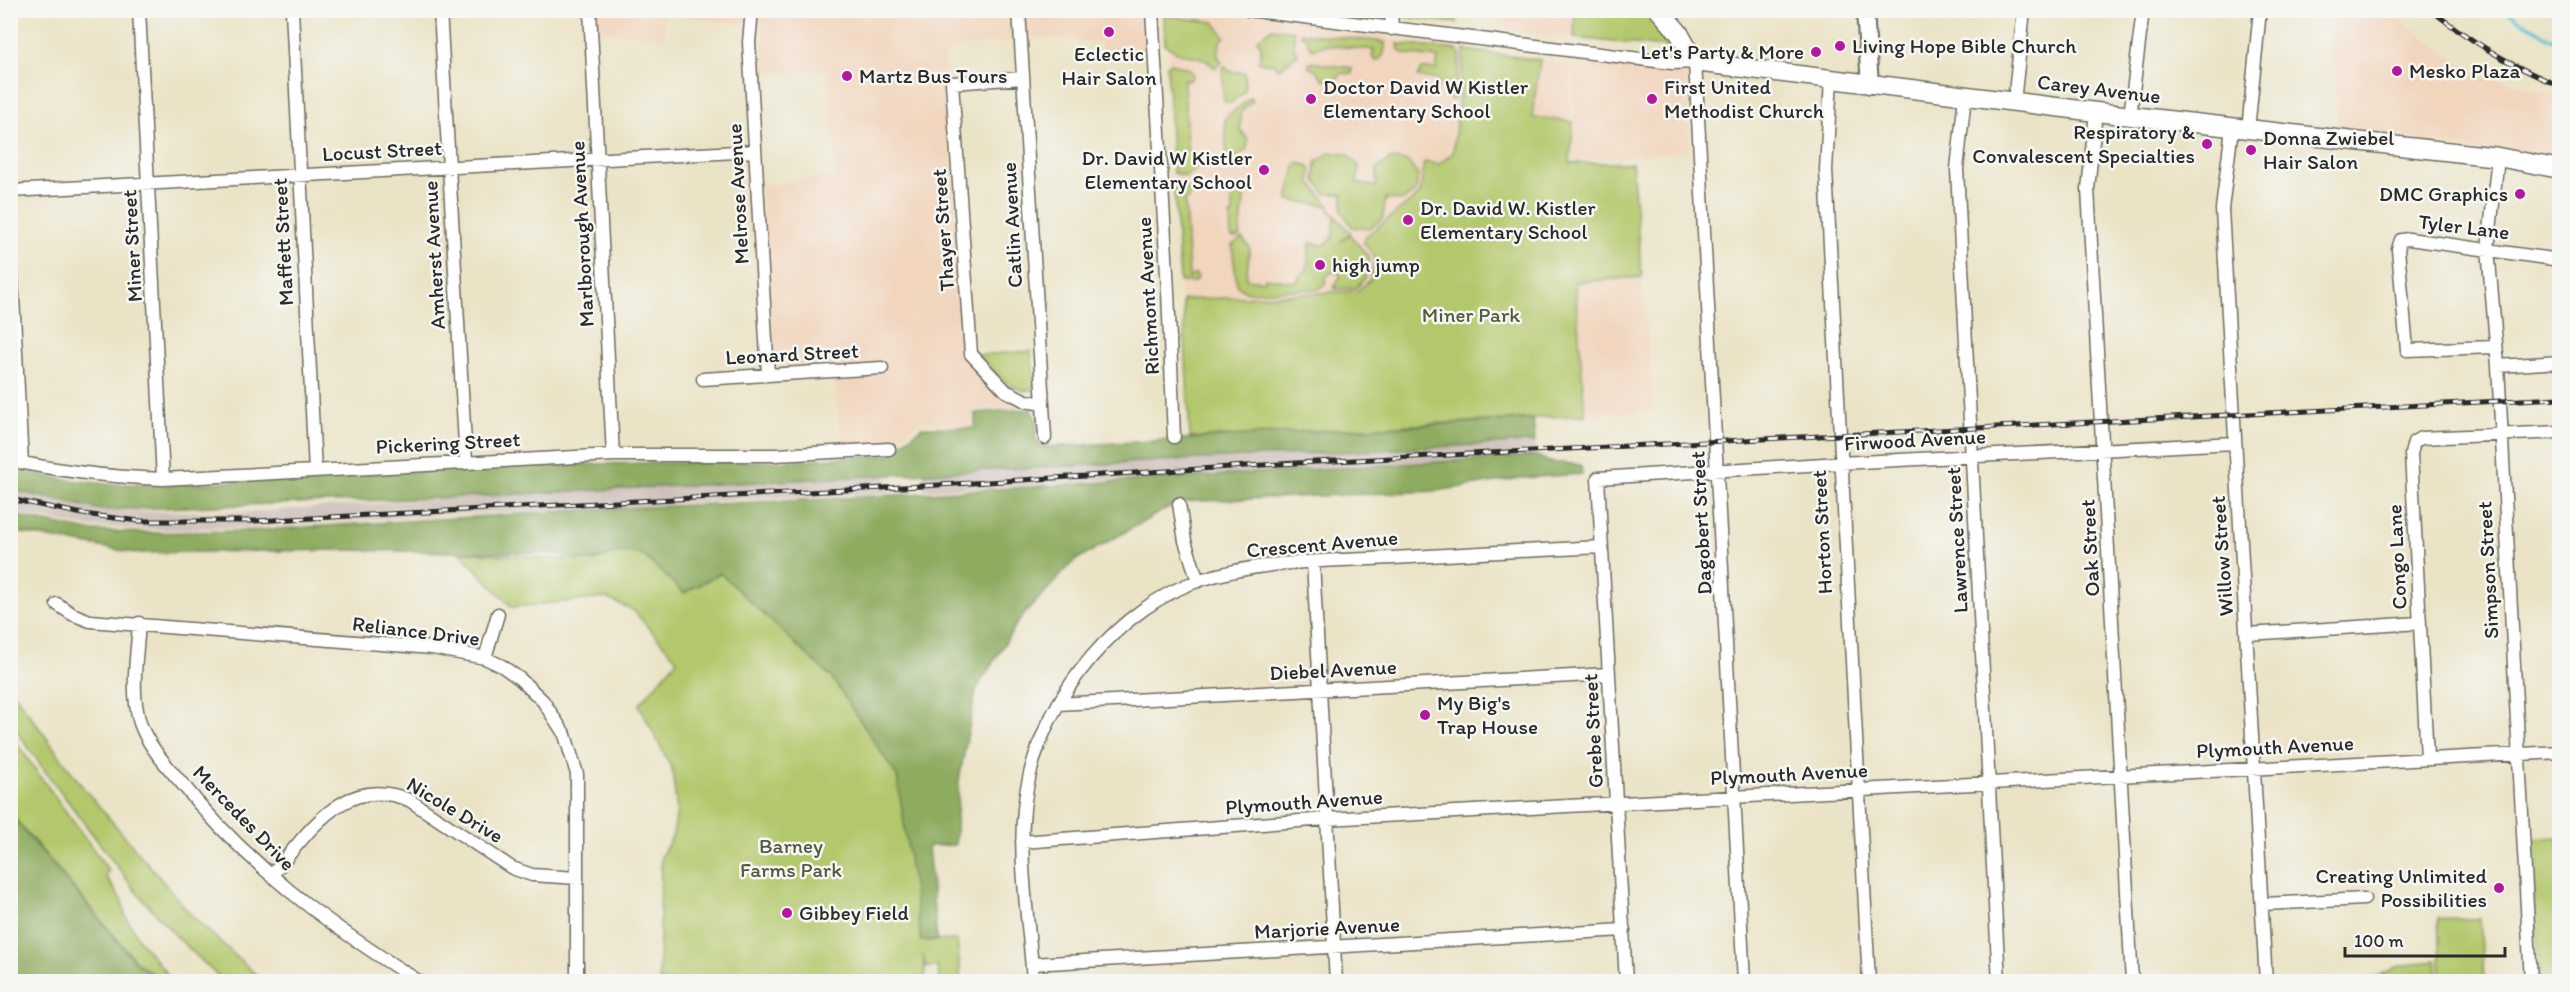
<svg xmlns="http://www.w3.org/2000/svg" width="2570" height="992" viewBox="0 0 2570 992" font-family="Itim,sans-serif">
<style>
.built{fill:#f1d5bd}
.industrial{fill:#cec1ba}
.green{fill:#b3c86c;stroke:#6f7a4c;stroke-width:1.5}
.forest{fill:#8eac60;stroke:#5c6c46;stroke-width:1.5}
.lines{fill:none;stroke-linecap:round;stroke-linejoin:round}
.stream{stroke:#57c0d4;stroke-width:3}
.minor-casing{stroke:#6e6b61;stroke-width:15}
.secondary-casing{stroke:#6e6b61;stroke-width:20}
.primary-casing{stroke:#6e6b61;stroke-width:21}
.minor{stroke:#fff;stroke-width:12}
.secondary{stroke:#fff;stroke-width:16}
.primary{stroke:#fff;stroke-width:18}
.rail-casing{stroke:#2b2b2b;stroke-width:5}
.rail{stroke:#f6f6f2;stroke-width:3;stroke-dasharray:9;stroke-linecap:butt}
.poi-dot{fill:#b5179e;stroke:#f6f6f2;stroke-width:2}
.labels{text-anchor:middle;stroke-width:5;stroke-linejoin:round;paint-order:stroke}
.poi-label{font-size:21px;fill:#2b2b2b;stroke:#f6f6f2;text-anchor:start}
.street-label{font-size:21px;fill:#2b2b2b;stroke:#f6f6f2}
.park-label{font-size:21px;fill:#545a3e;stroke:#f6f6f2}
</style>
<rect width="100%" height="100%" fill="#f6f6f2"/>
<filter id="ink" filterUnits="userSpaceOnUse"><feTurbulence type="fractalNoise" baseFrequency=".0167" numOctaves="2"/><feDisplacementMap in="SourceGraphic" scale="12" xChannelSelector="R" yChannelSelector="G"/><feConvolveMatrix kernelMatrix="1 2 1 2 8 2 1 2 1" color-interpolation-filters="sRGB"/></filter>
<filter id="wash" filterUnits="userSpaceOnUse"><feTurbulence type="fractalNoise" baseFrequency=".008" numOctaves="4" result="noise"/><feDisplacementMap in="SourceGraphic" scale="24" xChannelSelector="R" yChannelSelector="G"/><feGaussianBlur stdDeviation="1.35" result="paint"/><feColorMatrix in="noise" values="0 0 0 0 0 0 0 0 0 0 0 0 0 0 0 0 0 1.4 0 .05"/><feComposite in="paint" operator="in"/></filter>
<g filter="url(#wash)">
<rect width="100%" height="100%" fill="#ebe3c6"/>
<path class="built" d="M 597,11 L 1142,11 L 1144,57 L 1103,60 L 1102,42 L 1011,36 L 1008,42 L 955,47 L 944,56 L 964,346 L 969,362 L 979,375 L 993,387 L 1025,407 L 973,409 L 971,425 L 959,427 L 922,422 L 895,442 L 842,445 L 832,367 L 775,370 L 761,185 L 837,176 L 827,71 L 763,72 L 763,27 L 664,13 L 665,39 L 599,30 Z
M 1166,11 L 1384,11 L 1387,39 L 1570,64 L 1570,163 L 1632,163 L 1654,411 L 1190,438 Z
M 1505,11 L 1576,11 L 1575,38 L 1507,31 Z
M 2329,11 L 2389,11 L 2470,72 L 2559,96 L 2559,163 L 2338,127 Z
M 1573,62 L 1686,71 L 1690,150 L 1573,161 Z"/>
<path class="industrial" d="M 1536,443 L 1536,456 L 924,490 L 923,473 Z
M 886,475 L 888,493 L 731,499 L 605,509 L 446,514 L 252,527 L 167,530 L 88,527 L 10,512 L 11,490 L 102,511 L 247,512 L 585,490 Z"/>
<path class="green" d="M 1645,10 L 1671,39 L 1666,47 L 1574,38 L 1575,11 Z
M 1403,11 L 1457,11 L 1457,23 L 1403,17 Z
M 1164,16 L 1214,22 L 1225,37 L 1220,41 L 1218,57 L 1222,62 L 1215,68 C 1201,51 1180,60 1165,44 Z
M 1272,28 L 1294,31 L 1294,47 L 1298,54 L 1279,69 L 1275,64 L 1259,62 L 1261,46 L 1257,40 Z
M 1301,33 L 1385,42 C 1385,50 1385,58 1376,61 L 1372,57 L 1374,50 L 1325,45 L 1314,49 L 1309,46 L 1306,37 L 1301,36 Z
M 1398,44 L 1457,50 L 1460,54 L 1455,99 L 1451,100 L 1435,79 L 1417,77 L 1422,69 L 1436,69 L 1438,58 L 1404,54 L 1399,50 Z
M 1464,50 L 1540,60 L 1532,117 L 1573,122 L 1570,163 L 1632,163 L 1642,277 L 1575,282 L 1585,415 L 1190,438 L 1183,300 L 1357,291 L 1370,280 L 1375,257 L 1364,243 L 1365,237 L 1420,194 L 1424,162 L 1439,164 L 1453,153 Z
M 1309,62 L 1352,68 L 1352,74 L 1343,73 L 1333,81 L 1324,80 L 1315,69 L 1309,68 Z
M 1170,63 L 1189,69 L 1193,74 L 1190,81 L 1184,79 L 1187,148 L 1196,158 L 1198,163 L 1194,171 L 1185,176 L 1173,173 L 1167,65 Z
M 1225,66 L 1229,71 L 1245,73 L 1245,91 L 1231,103 L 1224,101 L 1222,68 Z
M 1250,98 L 1253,101 L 1242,110 L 1240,129 L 1248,140 L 1247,149 L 1236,158 L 1235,166 L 1227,165 L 1225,118 Z
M 1330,152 L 1347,154 L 1359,166 L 1357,183 L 1376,187 L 1377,169 L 1390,159 L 1407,161 L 1418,175 L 1416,192 L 1401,201 L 1386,198 L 1383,218 L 1369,229 L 1352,227 L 1342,211 L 1343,194 L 1326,194 L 1315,180 L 1316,163 Z
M 1296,163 L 1307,165 L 1311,170 L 1310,182 L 1330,206 L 1288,200 Z
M 1174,188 L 1192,189 L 1193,191 L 1185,202 L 1189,278 L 1195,274 L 1198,277 L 1194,282 L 1180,282 Z
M 1234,192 L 1241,192 L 1244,198 L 1240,236 L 1235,238 L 1231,237 L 1230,215 L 1233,214 L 1231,193 Z
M 1328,208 L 1351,233 L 1340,242 L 1350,235 L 1370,258 L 1366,277 L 1356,288 L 1334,289 L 1333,286 L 1337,287 L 1337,281 L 1341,277 L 1338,273 L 1332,272 L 1326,277 L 1325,285 L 1319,289 L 1248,292 L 1237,286 L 1232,245 L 1242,238 L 1250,248 L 1246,279 L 1264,281 L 1265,278 L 1295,282 L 1299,280 L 1299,276 L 1307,270 L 1310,243 L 1324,245 L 1333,238 L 1335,216 Z
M 1031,351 L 1035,385 L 1031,390 C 1009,393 993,369 979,355 Z
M 459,552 L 593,561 L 622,552 L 642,554 L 684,593 L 720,573 L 832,678 L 897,776 L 912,855 L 921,941 L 957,940 L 961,981 L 939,981 L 938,966 L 926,968 L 923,955 L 926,981 L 659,981 L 661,857 L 673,835 L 677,812 L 672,769 L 639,705 L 677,660 L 633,610 L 606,598 L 512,607 Z
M 10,688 L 81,785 L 193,917 L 263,981 L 223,981 L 176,936 L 137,893 L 45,771 L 11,723 Z
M 11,736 L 109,871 L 105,875 L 122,901 L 125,915 L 140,941 L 173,981 L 163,981 L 136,961 L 11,814 Z
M 2559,837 L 2559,981 L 2539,981 L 2531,839 Z
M 2438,918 L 2480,919 L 2484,981 L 2441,981 Z
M 2436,960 L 2438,981 L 2367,981 L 2397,967 Z"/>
<path class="forest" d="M 1030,409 L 1038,422 L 1035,438 L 1039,444 L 1046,447 L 1533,419 L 1535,442 L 442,498 L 102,510 L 11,490 L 11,468 L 55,478 L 105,484 L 167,485 L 534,465 L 786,461 L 888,455 L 922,427 L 975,428 L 975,413 Z
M 1537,456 L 1549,462 L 1581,465 L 1582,474 L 1522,478 L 1436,491 L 1178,502 L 1074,561 L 1019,620 L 976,690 L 959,780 L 955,845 L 928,846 L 937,940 L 921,941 L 897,776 L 832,678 L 720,573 L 684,593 L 642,554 L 622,552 L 589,561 L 551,553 L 459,552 L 342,550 L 135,553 L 11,531 L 11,515 L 89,531 L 153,533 L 243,531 L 605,509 L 828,499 Z
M 11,815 L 135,962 L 160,981 L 11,981 Z"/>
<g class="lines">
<path class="stream" d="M 2503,10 L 2560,44"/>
</g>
</g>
<g filter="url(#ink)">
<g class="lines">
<g class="minor-casing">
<path id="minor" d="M 139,10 L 163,479
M 292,10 L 315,471
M 440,10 L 466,461
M 590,10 L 613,455
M 752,10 L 749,42 L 768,375
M 1019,10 L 1045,438
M 1152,10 L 1168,291 L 1174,437
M 1248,10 L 1672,63 L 1695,62 L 1744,982
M 1391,10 L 1392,29
M 1023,78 L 952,83 L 971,354 L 1006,391 L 1026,401 L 1043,404
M 1831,79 L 1826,170 L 1869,982
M 1965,96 L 1957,169 L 1999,982
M 2014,102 L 2024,10
M 2096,112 L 2088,189 L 2132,982
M 2130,116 L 2143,10
M 2232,128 L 2222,209 L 2266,982
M 2248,130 L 2260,10
M 2498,157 L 2488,249 L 2498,366 L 2531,982
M 10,191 L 755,151
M 10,242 L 22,463
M 2496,347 L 2407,350 L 2398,249 L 2401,240 L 2409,239 L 2560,260
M 2498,366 L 2560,362
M 703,379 L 882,368
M 10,460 C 62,472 110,477 163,479 L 613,455 L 776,455 L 889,449
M 1179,504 L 1185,541 L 1198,581
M 1313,562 L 1336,982
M 57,604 L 72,614 L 90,621 L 432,648 L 485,658 L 502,666 L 520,679 L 543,701 L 565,735 L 577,774 L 577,982
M 139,623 C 137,656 130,691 140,723 C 147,744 165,764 179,780 C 248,866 327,924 420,982
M 2247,634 L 2420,623
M 485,658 L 498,614
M 1058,704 L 1609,674
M 2427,758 L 2411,454 L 2414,442 L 2421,438 L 2560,432
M 1022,842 L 1327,819 L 2560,752
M 271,876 C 309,833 343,773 409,800 L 512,868 L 532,875 L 577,878
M 2263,904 L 2364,899
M 1032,964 L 1624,930
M 1033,982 C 1029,914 1013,841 1030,774 C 1049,693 1119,607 1200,580 C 1262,560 1329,561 1393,558 C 1462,554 1532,550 1601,547
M 1626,982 L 1598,478 L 1840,463 L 2235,443"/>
</g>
<g class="secondary-casing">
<path id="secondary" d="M 1865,10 L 1870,85"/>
</g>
<g class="primary-casing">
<path id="primary" d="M 1659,10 L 1679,33 L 1695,62 L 2096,112 L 2498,157 L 2560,169"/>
</g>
<use href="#minor" class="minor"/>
<use href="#secondary" class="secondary"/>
<use href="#primary" class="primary"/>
<g class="rail-casing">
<path id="rail" d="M 2431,10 C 2470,41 2513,67 2560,86
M 10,499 L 83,514 L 139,521 L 254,521 L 922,486 L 1296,463 L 2560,398"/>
</g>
<use href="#rail" class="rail"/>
</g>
</g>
<g class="poi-dot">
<circle cx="1109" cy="32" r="6"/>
<circle cx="1840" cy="46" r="6"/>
<circle cx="1816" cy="52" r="6"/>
<circle cx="2397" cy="71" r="6"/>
<circle cx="847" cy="76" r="6"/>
<circle cx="1311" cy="99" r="6"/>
<circle cx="1652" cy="99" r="6"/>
<circle cx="2207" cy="144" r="6"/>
<circle cx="2251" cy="150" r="6"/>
<circle cx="1264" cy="170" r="6"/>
<circle cx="2520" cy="194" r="6"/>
<circle cx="1408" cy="220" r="6"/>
<circle cx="1320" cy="265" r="6"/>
<circle cx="1425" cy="715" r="6"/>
<circle cx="2499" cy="888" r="6"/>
<circle cx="787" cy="913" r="6"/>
</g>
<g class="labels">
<g class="poi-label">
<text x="1852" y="53">Living Hope Bible Church</text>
<text x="1804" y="59" text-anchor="end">Let's Party &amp; More</text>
<text x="1109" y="61" text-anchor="middle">Eclectic<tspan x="1109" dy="24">Hair Salon</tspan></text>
<text x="2409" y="78">Mesko Plaza</text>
<text x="859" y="83">Martz Bus Tours</text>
<text x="1323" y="94">Doctor David W Kistler<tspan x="1323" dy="24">Elementary School</tspan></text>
<text x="1664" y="94">First United<tspan x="1664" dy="24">Methodist Church</tspan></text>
<text x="2195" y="139" text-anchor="end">Respiratory &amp;<tspan x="2195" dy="24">Convalescent Specialties</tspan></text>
<text x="2263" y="145">Donna Zwiebel<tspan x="2263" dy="24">Hair Salon</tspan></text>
<text x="1252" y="165" text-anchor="end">Dr. David W Kistler<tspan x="1252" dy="24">Elementary School</tspan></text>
<text x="2508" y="201" text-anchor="end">DMC Graphics</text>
<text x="1420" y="215">Dr. David W. Kistler<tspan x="1420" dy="24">Elementary School</tspan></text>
<text x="1332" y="272">high jump</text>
<text x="1437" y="710">My Big's<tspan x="1437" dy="24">Trap House</tspan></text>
<text x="2487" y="883" text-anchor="end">Creating Unlimited<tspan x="2487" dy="24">Possibilities</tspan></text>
<text x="799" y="920">Gibbey Field</text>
</g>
<g class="street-label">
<text transform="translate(2099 89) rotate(7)" y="7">Carey Avenue</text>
<text transform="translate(382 151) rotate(-3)" y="7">Locust Street</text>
<text transform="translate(738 194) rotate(-93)" y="7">Melrose Avenue</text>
<text transform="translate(1012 225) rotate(-93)" y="7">Catlin Avenue</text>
<text transform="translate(2464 227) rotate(7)" y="7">Tyler Lane</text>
<text transform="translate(943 230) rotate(-94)" y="7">Thayer Street</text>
<text transform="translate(582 234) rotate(-93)" y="7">Marlborough Avenue</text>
<text transform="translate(283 242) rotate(-93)" y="7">Maffett Street</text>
<text transform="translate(132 246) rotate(-93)" y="7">Miner Street</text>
<text transform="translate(434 255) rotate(-93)" y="7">Amherst Avenue</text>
<text transform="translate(1148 296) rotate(-93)" y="7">Richmont Avenue</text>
<text transform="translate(792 354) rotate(-3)" y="7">Leonard Street</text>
<text transform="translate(1915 440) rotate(-3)" y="7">Firwood Avenue</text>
<text transform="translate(448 443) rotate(-3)" y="7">Pickering Street</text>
<text transform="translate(1701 523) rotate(-93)" y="7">Dagobert Street</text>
<text transform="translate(1822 532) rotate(-93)" y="7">Horton Street</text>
<text transform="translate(1957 540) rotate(-93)" y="7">Lawrence Street</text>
<text transform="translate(1322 544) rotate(-5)" y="7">Crescent Avenue</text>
<text transform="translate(2090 548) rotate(-93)" y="7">Oak Street</text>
<text transform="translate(2222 556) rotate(-94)" y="7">Willow Street</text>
<text transform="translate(2397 557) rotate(-93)" y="7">Congo Lane</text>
<text transform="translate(2488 570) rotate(-93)" y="7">Simpson Street</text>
<text transform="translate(416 631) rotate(7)" y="7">Reliance Drive</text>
<text transform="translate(1333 670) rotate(-3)" y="7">Diebel Avenue</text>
<text transform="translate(1593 731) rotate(-93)" y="7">Grebe Street</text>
<text transform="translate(2275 747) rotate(-3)" y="7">Plymouth Avenue</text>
<text transform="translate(1789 774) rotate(-3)" y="7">Plymouth Avenue</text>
<text transform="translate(1304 802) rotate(-4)" y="7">Plymouth Avenue</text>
<text transform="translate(455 810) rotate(31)" y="7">Nicole Drive</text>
<text transform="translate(244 818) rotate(46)" y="7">Mercedes Drive</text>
<text transform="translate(1327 928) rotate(-3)" y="7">Marjorie Avenue</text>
</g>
<g class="park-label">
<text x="1471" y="322">Miner Park</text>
<text x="791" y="853">Barney<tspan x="791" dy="24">Farms Park</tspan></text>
</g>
</g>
<rect width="2570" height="992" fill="none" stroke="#f6f6f2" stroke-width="36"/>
<path d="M2345 947v9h160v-9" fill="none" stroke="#2b2b2b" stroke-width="3"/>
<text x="2354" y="947" font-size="18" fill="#2b2b2b" stroke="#f6f6f2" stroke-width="4.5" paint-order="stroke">100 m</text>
</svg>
